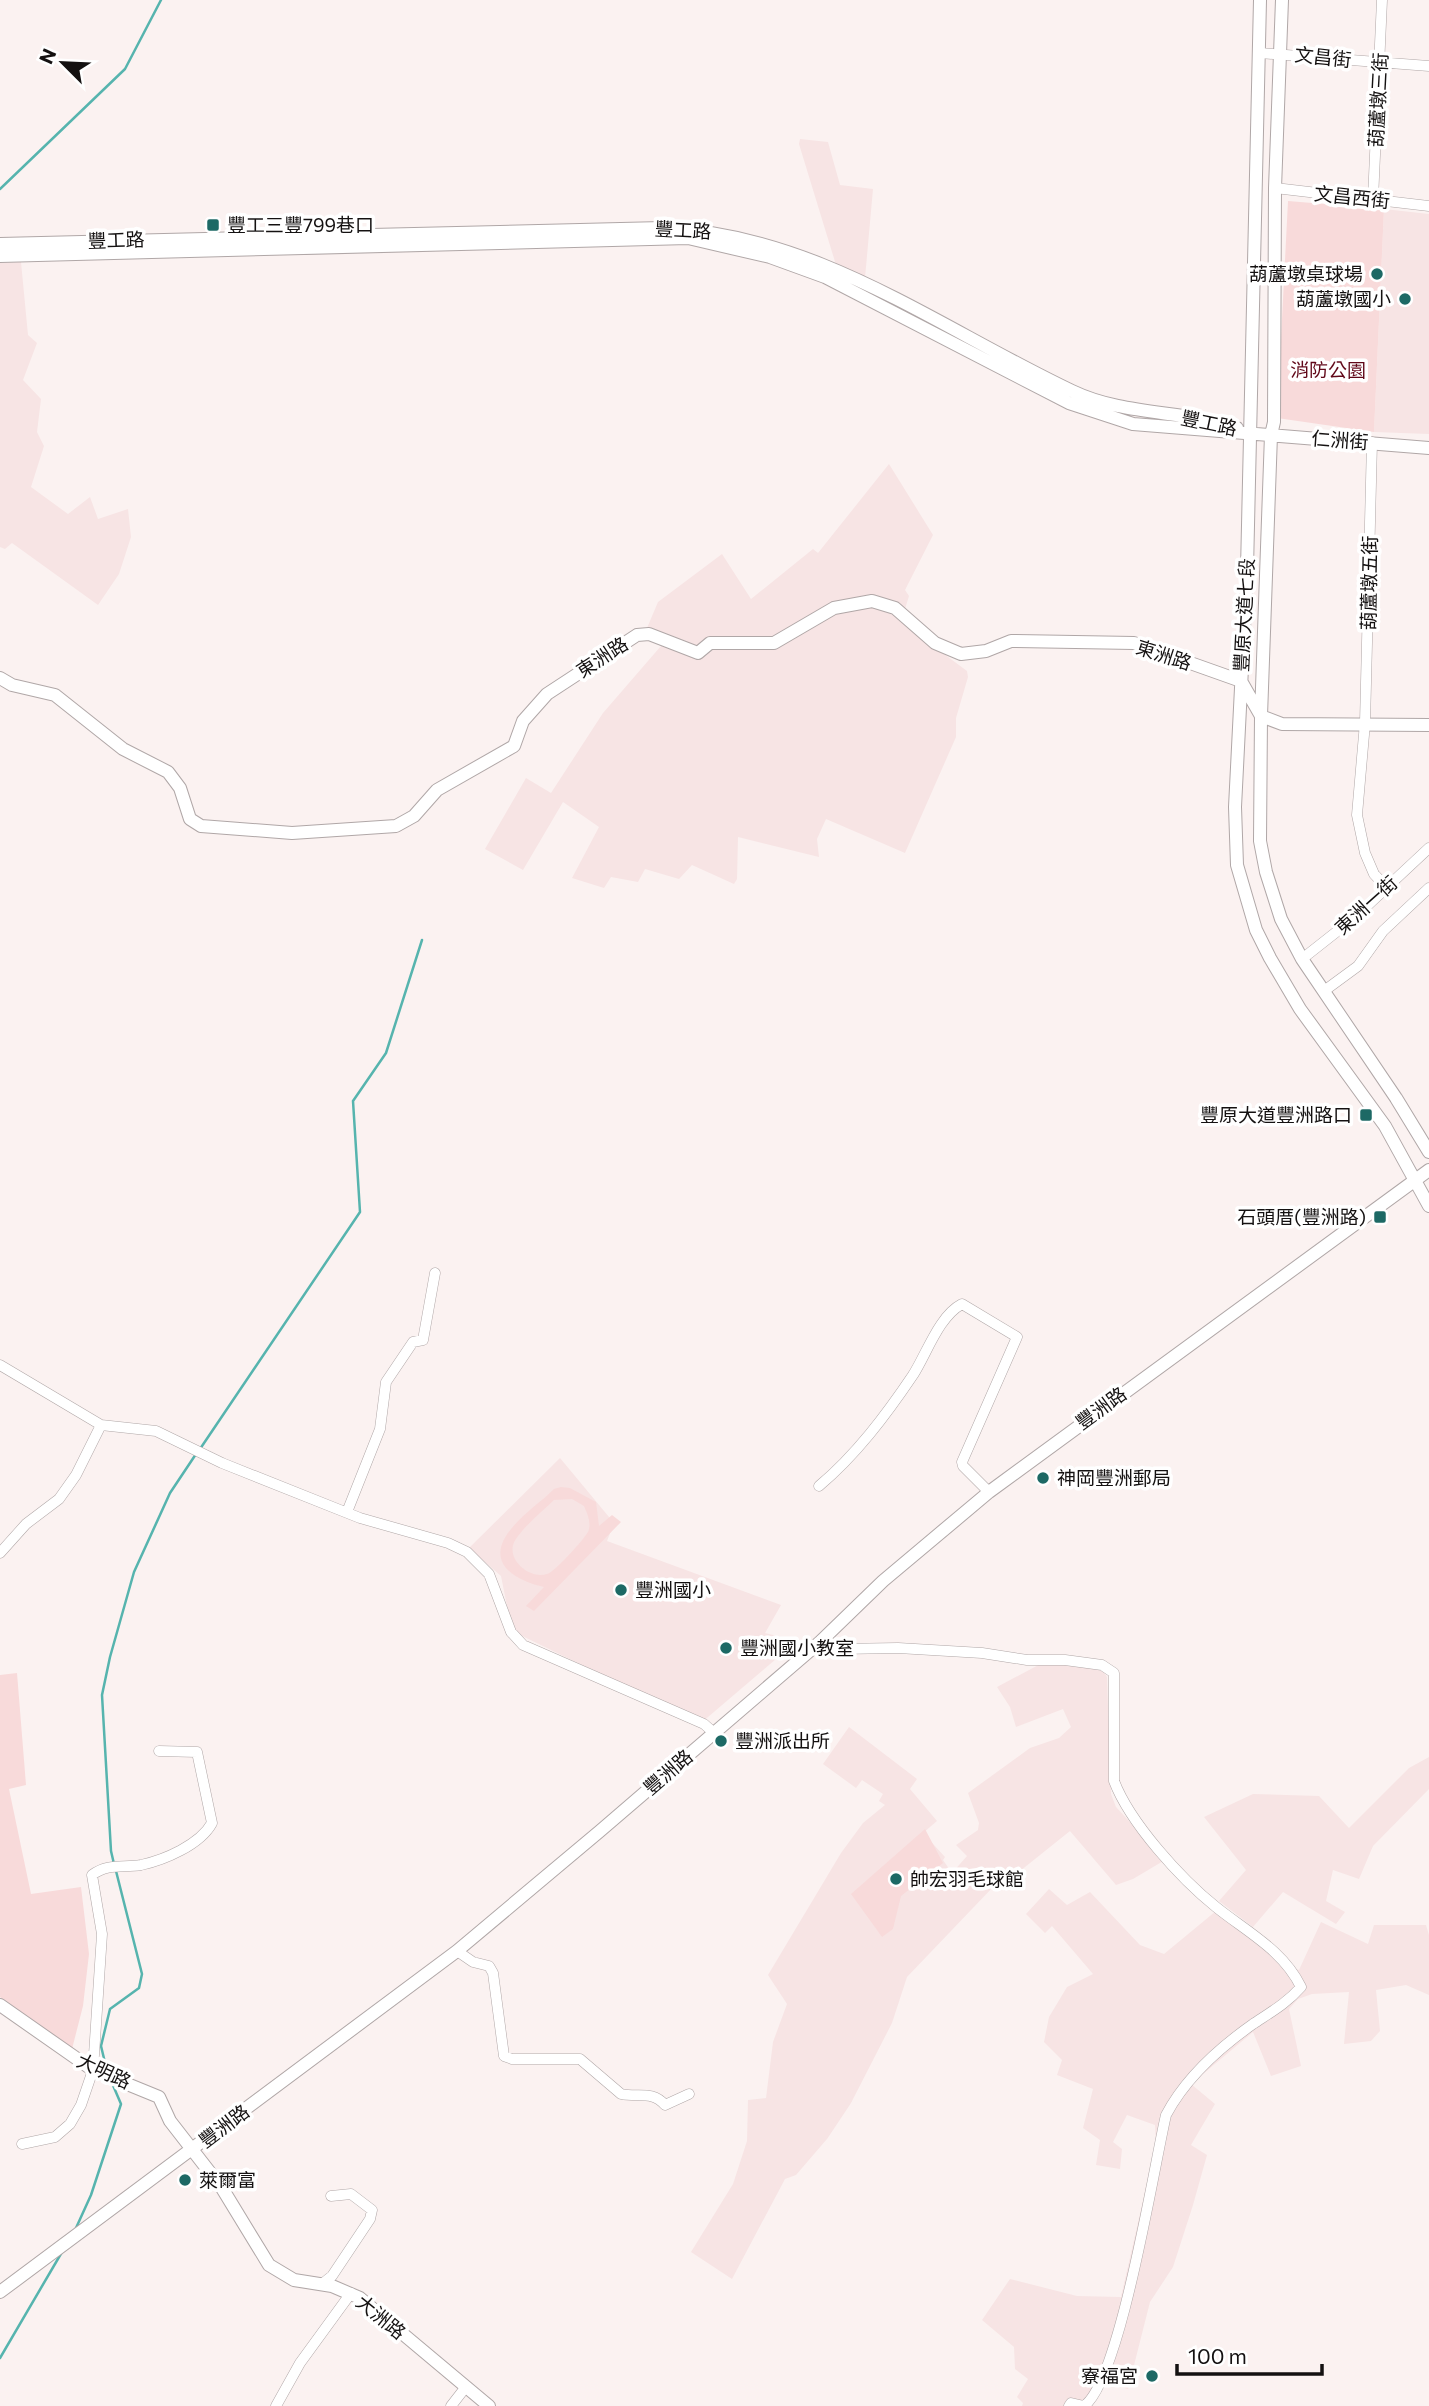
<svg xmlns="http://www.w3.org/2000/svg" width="1429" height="2406" viewBox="0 0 1429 2406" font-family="Commissioner,'Noto Sans TC',sans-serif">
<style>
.built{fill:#f7e4e4}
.green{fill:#f8dada;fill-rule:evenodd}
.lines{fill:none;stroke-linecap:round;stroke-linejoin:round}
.stream{stroke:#56b4ae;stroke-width:2.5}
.minor-casing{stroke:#b0a7a7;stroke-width:11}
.tertiary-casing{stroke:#b0a7a7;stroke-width:14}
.minor{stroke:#fff;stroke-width:10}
.tertiary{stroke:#fff;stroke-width:12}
.poi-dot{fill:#1d6965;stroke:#fff;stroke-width:2.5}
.labels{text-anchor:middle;stroke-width:7;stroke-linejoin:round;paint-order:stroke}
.street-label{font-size:19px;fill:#141111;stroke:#fff}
.poi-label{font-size:19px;fill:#141111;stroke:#fff;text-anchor:start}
.park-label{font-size:19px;fill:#610819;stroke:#fff}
</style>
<rect width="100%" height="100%" fill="#fbf2f1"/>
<path class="built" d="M 800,139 L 828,142 L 840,185 L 873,189 L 865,278 L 836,265 L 799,144 Z
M 1384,209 L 1429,214 L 1429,434 L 1374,432 Z
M 21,262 L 28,335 L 37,343 L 23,380 L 41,399 L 37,432 L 44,446 L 31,487 L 68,514 L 90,497 L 98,519 L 128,509 L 131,537 L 119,574 L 98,605 L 12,543 L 5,549 L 0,547 L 0,263 Z
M 889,464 L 933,535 L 905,590 L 909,596 L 905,609 L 917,634 L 967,671 L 968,677 L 956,718 L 956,737 L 905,853 L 826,819 L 817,839 L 819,857 L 738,837 L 737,879 L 734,884 L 692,865 L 679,879 L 645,869 L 638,882 L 611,877 L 604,888 L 572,878 L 599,827 L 563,802 L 523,870 L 485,849 L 526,778 L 551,793 L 603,713 L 667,639 L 647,628 L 658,602 L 722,554 L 751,599 L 813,549 L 818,553 Z
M 560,1458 L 614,1523 L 607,1541 L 781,1605 L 765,1633 L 797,1641 L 701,1723 L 512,1631 L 501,1576 L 469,1548 Z
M 1044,1662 L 1076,1664 L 1103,1671 L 1107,1677 L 1111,1794 L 1116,1807 L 1165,1860 L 1133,1879 L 1116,1885 L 1070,1831 L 1005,1883 L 1001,1880 L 994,1886 L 907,1977 L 892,2023 L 851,2103 L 827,2139 L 796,2175 L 785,2179 L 732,2279 L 691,2252 L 733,2184 L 747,2141 L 748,2100 L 766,2098 L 773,2042 L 787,2004 L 768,1975 L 841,1853 L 863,1823 L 885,1805 L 879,1801 L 883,1794 L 862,1780 L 856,1788 L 823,1764 L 849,1727 L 917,1779 L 910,1789 L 937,1821 L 923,1833 L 945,1857 L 943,1860 L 952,1873 L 967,1856 L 956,1845 L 978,1830 L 979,1823 L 968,1793 L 1030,1748 L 1059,1738 L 1071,1727 L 1063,1709 L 1016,1727 L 1010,1707 L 997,1687 Z
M 1429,1757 L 1429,1789 L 1373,1846 L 1359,1879 L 1333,1870 L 1326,1901 L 1345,1912 L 1336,1924 L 1283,1892 L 1253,1927 L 1219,1901 L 1246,1870 L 1204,1817 L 1253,1794 L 1319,1796 L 1349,1828 L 1409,1768 Z
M 1049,1889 L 1067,1905 L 1090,1892 L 1140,1945 L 1164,1954 L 1216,1911 L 1282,1963 L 1299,1970 L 1321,1922 L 1368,1944 L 1374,1925 L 1426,1925 L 1429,1935 L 1429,1995 L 1406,1985 L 1376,1990 L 1380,2031 L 1371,2041 L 1344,2044 L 1349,1992 L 1312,1994 L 1298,1999 L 1289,2009 L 1301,2066 L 1271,2076 L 1253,2032 L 1191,2084 L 1215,2104 L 1191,2145 L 1207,2155 L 1193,2205 L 1173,2267 L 1150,2302 L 1128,2389 L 1104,2383 L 1089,2406 L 1022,2406 L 1023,2403 L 1017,2397 L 1028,2379 L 1015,2369 L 1014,2347 L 982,2320 L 1010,2279 L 1077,2296 L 1121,2297 L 1156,2144 L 1155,2125 L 1127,2115 L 1113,2142 L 1122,2149 L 1120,2169 L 1096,2165 L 1100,2140 L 1083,2128 L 1093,2089 L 1057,2075 L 1062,2060 L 1044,2042 L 1049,2017 L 1067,1987 L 1093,1974 L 1052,1926 L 1045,1933 L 1026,1914 Z"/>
<path class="green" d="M 1288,201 L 1384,209 L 1374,432 L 1277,418 Z
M 561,1487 L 570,1488 L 596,1502 L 599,1526 L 612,1515 L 621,1522 L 534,1611 L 526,1606 L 544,1587 C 520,1582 487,1566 506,1536 C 517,1518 540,1503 554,1489 ZM 572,1499 L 584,1506 C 587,1513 592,1523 588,1532 C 584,1539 554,1573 547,1574 C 529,1580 503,1557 516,1539 C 526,1524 542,1512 554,1500 Z
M 17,1673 L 26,1785 L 9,1789 L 31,1894 L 81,1887 L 89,1954 L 83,2006 L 72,2049 L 36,2027 L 0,1997 L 0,1675 Z
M 925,1829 L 943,1863 L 901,1896 L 893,1929 L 882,1937 L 851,1894 Z"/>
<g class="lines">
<path class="stream" d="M 0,189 L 125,69 L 161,0
M 200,1449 L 360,1212 L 353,1101 L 386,1053 L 422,940
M 114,1864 L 111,1851 L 102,1695 L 110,1657 L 134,1572 L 170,1493 L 196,1454
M 107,2071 L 101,2046 L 110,2009 L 139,1988 L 142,1974 L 116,1871
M 76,2228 L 91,2195 L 121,2104 L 112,2083
M 0,2358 L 62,2252"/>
<g class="minor-casing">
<path id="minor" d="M 1260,53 L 1429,66
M 1275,188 L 1429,206
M 1373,199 L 1382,0
M 1372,442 L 1365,723 L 1357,815 L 1365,853 L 1374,874 L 1386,887
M 1302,959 L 1354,918 L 1429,848
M 1324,991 L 1358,966 L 1383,931 L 1429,888
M 0,1365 L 101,1425 L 156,1431 L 222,1463 L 360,1518 L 448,1543 L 467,1552 L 489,1574 L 511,1632 L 523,1645 L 704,1724 L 713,1732
M 819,1486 C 856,1455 886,1415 913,1375 C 927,1353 939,1316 962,1304 L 1017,1337 L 962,1462 L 963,1466 L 989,1492
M 347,1512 L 380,1429 L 386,1382 L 413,1342 L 423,1340 L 435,1273
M 0,1553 L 26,1524 L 59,1499 L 76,1475 L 101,1425
M 820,1642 L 839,1649 L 898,1648 L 982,1653 L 1027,1660 L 1065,1660 L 1102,1665 L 1114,1673 L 1114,1781 C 1130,1823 1181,1879 1216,1907 C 1247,1932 1283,1950 1301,1987 C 1287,2003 1271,2012 1253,2024 C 1219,2048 1185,2079 1166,2115 C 1154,2166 1120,2381 1084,2406 L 1071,2403 L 1069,2406
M 457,1951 L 473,1962 L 489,1966 L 493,1973 L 504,2056 L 512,2059 L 580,2059 L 621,2094 C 638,2098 652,2090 665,2105 L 689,2094
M 22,2144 L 55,2137 L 70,2124 L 81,2105 L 93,2070 L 102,1934 L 92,1875 C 108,1863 123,1868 141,1865 C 164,1860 200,1845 212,1823 L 197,1752 L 159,1751
M 322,2284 L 332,2276 L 370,2219 L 372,2210 L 351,2194 L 331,2196
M 276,2406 L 300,2363 L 351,2293
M 451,2406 L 465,2388"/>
</g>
<g class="tertiary-casing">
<path id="tertiary" d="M 1260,0 L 1247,569 L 1235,807 L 1237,865 L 1256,930 L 1270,958 L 1300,1009 L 1385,1126 L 1429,1206
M 1282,0 L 1275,188 L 1274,422 L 1271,435 L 1261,716 L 1260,841 L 1266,872 L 1281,919 L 1302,959 L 1396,1098 L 1429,1152
M 0,244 L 662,228 C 816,234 937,327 1072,391 C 1124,416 1184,410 1237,428
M 0,256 L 688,238 L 770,257 L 825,277 L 1069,403 L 1133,424 L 1429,448
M 0,678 L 12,685 L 55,695 L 123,749 L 168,772 L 180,788 L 190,819 L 201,826 L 292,833 L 396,826 L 414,816 L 437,790 L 514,746 L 523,721 L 547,694 L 637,635 L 649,634 L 698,653 L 710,643 L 774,643 L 834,608 L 872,601 L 895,608 L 935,643 L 961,654 L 986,651 L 1011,641 L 1134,643 L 1241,681 L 1261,716 L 1282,724 L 1429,725
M 0,2005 L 93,2070 L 159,2097 L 170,2121 L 222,2188 L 269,2265 L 294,2280 L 332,2286 L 360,2298 L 489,2406
M 0,2292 L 457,1951 L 600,1831 L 820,1642 L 883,1581 L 989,1492 L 1429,1170"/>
</g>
<use href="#minor" class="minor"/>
<use href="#tertiary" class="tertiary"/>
</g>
<g class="poi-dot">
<rect x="206" y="218" width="14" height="14" rx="3.5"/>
<circle cx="1377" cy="274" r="7"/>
<circle cx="1405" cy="299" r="7"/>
<rect x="1359" y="1108" width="14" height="14" rx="3.5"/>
<rect x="1373" y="1210" width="14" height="14" rx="3.5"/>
<circle cx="1043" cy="1478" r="7"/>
<circle cx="621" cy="1590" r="7"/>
<circle cx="726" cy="1648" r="7"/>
<circle cx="721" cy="1741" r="7"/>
<circle cx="896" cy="1879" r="7"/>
<circle cx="185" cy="2180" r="7"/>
<circle cx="1152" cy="2376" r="7"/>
</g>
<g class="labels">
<g class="street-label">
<text transform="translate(1323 57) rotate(6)" y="7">文昌街</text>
<text transform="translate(1378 100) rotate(-87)" y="7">葫蘆墩三街</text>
<text transform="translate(1352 197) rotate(6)" y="7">文昌西街</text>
<text transform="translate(683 230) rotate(3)" y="7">豐工路</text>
<text transform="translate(116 240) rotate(-2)" y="7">豐工路</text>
<text transform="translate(1209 423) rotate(12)" y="7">豐工路</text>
<text transform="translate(1340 440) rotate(4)" y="7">仁洲街</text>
<text transform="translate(1369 583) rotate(-89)" y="7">葫蘆墩五街</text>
<text transform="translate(1244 615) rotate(-87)" y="7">豐原大道七段</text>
<text transform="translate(1164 655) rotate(18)" y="7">東洲路</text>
<text transform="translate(602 657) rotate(-33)" y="7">東洲路</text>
<text transform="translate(1366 905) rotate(-42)" y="7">東洲一街</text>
<text transform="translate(1101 1408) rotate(-36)" y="7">豐洲路</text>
<text transform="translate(668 1772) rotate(-41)" y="7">豐洲路</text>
<text transform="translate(104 2071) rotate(25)" y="7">大明路</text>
<text transform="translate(224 2126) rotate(-37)" y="7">豐洲路</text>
<text transform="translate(381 2317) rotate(39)" y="7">大洲路</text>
</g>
<g class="poi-label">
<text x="227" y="232">豐工三豐799巷口</text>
<text x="1363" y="281" text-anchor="end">葫蘆墩桌球場</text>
<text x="1391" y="306" text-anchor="end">葫蘆墩國小</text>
<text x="1352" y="1122" text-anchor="end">豐原大道豐洲路口</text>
<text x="1366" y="1224" text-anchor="end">石頭厝(豐洲路)</text>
<text x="1057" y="1485">神岡豐洲郵局</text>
<text x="635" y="1597">豐洲國小</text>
<text x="740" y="1655">豐洲國小教室</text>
<text x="735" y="1748">豐洲派出所</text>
<text x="910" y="1886">帥宏羽毛球館</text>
<text x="199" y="2187">萊爾富</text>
<text x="1138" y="2383" text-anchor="end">寮福宮</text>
</g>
<g class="park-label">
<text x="1328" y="377">消防公園</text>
</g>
</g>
<g transform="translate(63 63) rotate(294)" stroke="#ffffff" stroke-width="5" paint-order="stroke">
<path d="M0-5L12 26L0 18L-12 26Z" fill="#141111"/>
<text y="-10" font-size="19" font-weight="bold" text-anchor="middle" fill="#141111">N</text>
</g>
<path d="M1177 2364v10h145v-10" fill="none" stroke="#141111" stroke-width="3.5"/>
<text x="1188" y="2364" font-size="21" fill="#141111" stroke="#ffffff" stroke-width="5" paint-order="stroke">100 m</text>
</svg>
